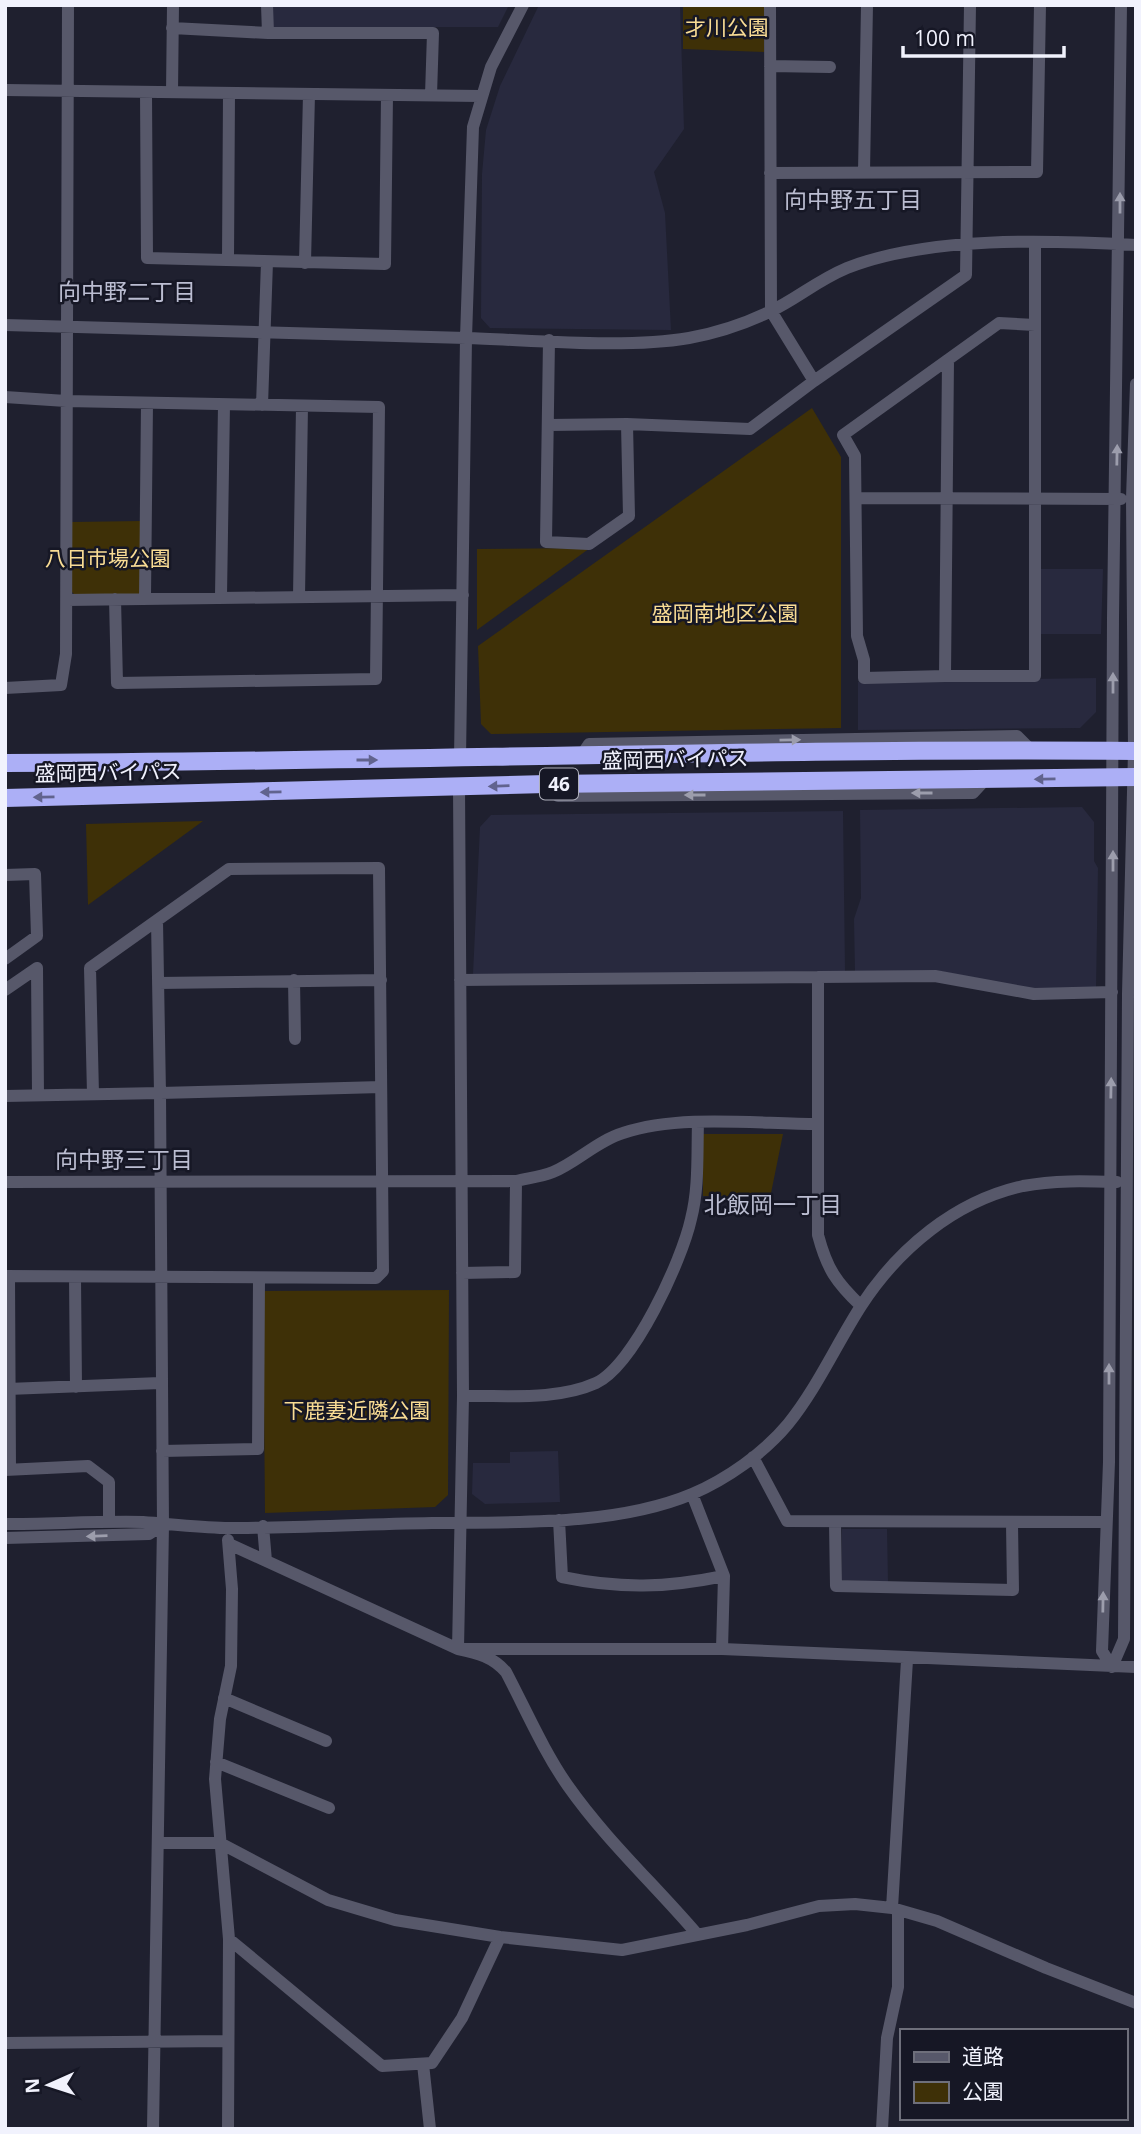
<svg xmlns="http://www.w3.org/2000/svg" width="1141" height="2134" viewBox="0 0 1141 2134" font-family="'Open Sans','Noto Sans JP',sans-serif">
<style>
.built{fill:#28293e}
.green{fill:#3e3007}
.lines{fill:none;stroke-linecap:round;stroke-linejoin:round}
.minor{stroke:#57586a;stroke-width:12}
.highway{stroke:#acaff6;stroke-width:18}
.oneway{fill:#9c9dac}
.oneway2{fill:#61638e}
.labels{text-anchor:middle;stroke-width:5;stroke-linejoin:round;paint-order:stroke}
.shield{fill:#161725;stroke:#afb0bc;stroke-width:2}
.shield-label{font-size:19px;font-weight:bold;fill:#f1f2fd}
.park-label{font-size:21px;fill:#f9dc94;stroke:#161725}
.street-label{font-size:21px;fill:#f1f2fd;stroke:#161725}
.neighbourhood-label{font-size:23px;fill:#bbbdd1;stroke:#161725}
</style>
<rect width="100%" height="100%" fill="#1f202f"/>
<path class="built" d="M 273,5 L 509,5 L 498,27 L 272,27 Z
M 539,5 L 680,5 L 684,129 L 654,172 L 665,213 L 671,330 L 490,328 L 481,318 L 482,174 L 486,130 L 500,86 Z
M 1040,569 L 1103,569 L 1101,634 L 1039,634 Z
M 1096,678 L 1096,712 L 1080,728 L 858,730 L 858,682 Z
M 1082,807 L 1094,822 L 1094,861 L 1098,868 L 1096,989 L 1036,990 L 935,970 L 855,972 L 854,919 L 861,898 L 860,810 Z
M 843,811 L 845,971 L 476,977 L 473,974 L 480,827 L 491,815 Z
M 558,1451 L 560,1502 L 485,1504 L 472,1494 L 473,1463 L 510,1463 L 510,1452 Z
M 842,1529 L 887,1529 L 888,1582 L 842,1580 Z"/>
<path class="green" d="M 683,5 L 764,5 L 764,52 L 683,49 Z
M 812,408 L 841,457 L 841,728 L 491,734 L 481,724 L 478,646 Z
M 142,521 L 140,594 L 77,597 L 72,592 L 72,522 Z
M 590,548 L 477,630 L 477,549 Z
M 203,821 L 88,905 L 86,824 Z
M 703,1134 L 783,1134 L 770,1198 L 703,1196 Z
M 449,1290 L 448,1495 L 435,1507 L 265,1513 L 263,1291 Z"/>
<g class="lines">
<path class="minor" d="M 267,5 L 268,33
M 523,5 L 491,67 L 473,127 L 466,338 C 533,340 624,349 689,338 C 716,333 744,324 769,312 C 797,299 816,281 847,268 C 928,236 1049,240 1136,245
M 172,28 L 268,33 L 433,33 L 431,95
M 770,66 L 830,67
M 5,90 L 480,96
M 146,92 L 147,258 L 385,264 L 387,95
M 172,92 L 173,5
M 864,172 L 867,5
M 770,173 L 1037,172 L 1040,5
M 228,260 L 229,93
M 305,263 L 309,94
M 5,325 L 466,338 L 460,759
M 1035,325 L 1035,244
M 814,381 L 966,275 L 970,5
M 5,397 L 66,401 L 379,407 L 376,679 L 117,683 L 115,599
M 262,405 L 267,262
M 627,424 L 750,429 L 814,381 L 771,311 L 770,5
M 549,425 L 627,424 L 629,516 L 589,544 L 546,542 L 549,340
M 856,498 L 1121,499
M 221,596 L 224,405
M 299,597 L 302,406
M 145,598 L 147,403
M 67,600 L 463,595
M 945,676 L 864,678 L 864,660 L 857,636 L 855,456 L 843,435 L 999,323 L 1035,325 L 1035,676 L 945,676 L 948,360
M 5,688 L 61,685 L 66,654 L 68,5
M 581,756 L 589,744 L 1017,736 L 1030,749
M 546,784 L 558,796 L 973,793 L 985,780
M 459,787 L 463,1396
M 5,875 L 35,874 L 37,936 L 5,959
M 157,921 L 160,1093 L 381,1087
M 818,977 L 935,976 L 1034,994 L 1112,992
M 294,980 L 295,1039
M 460,980 L 818,977 L 818,1235 C 827,1269 836,1282 861,1306
M 158,983 L 381,980
M 5,990 L 37,968 L 38,1095
M 5,1096 L 160,1093 L 163,1525 L 153,2129
M 5,1182 L 516,1181 C 528,1178 541,1177 553,1172 C 577,1162 597,1141 623,1133 C 680,1114 758,1124 817,1124
M 462,1273 L 515,1272 L 516,1181
M 5,1276 L 376,1278 L 383,1271 L 379,868 L 229,869 L 90,968 L 93,1094
M 9,1276 L 10,1469
M 75,1277 L 76,1387
M 8,1389 L 160,1383
M 162,1451 L 258,1449 L 259,1278
M 753,1457 L 787,1521 L 1106,1522
M 5,1470 L 88,1466 L 109,1482 L 109,1522
M 692,1494 L 724,1576 L 722,1649
M 559,1520 L 562,1577 C 620,1589 666,1588 724,1576
M 835,1522 L 836,1586 L 1013,1590 L 1012,1524
M 5,1524 C 51,1524 97,1521 143,1522 C 170,1524 197,1527 225,1528 C 294,1528 363,1524 432,1523 C 514,1522 616,1526 692,1494 C 727,1479 764,1453 788,1424 C 817,1388 836,1345 861,1306 C 898,1249 955,1201 1023,1186 C 1054,1180 1085,1181 1117,1182
M 263,1526 L 266,1561
M 5,1538 L 149,1534 L 163,1525
M 229,1544 L 458,1649 C 478,1653 493,1657 506,1672 C 526,1710 544,1752 568,1786 C 606,1840 654,1884 696,1933
M 458,1649 L 722,1649 L 1136,1667
M 458,1649 L 463,1396 C 505,1395 556,1401 596,1383 C 634,1365 682,1260 691,1219 C 699,1188 697,1155 698,1123
M 1112,1667 L 1102,1651 L 1109,1462 L 1113,618 L 1121,5
M 1112,1667 L 1124,1639 L 1128,994 L 1134,751 L 1132,498 L 1136,384
M 224,1698 L 326,1741
M 216,1762 L 329,1808
M 158,1843 L 220,1843 L 328,1900 L 395,1920 L 500,1937 L 622,1950 L 747,1925 L 819,1906 L 855,1904 L 892,1908 L 937,1921 L 1046,1968 L 1136,2003
M 892,1908 L 907,1660
M 229,1939 L 382,2066 L 432,2063 L 462,2018 L 500,1937
M 5,2043 L 227,2041
M 423,2064 L 430,2129
M 228,2129 L 229,1939 L 215,1779 L 220,1719 L 231,1666 L 232,1589 L 228,1540
M 882,2129 L 887,2038 L 898,1987 L 898,1910"/>
<path class="highway" d="M 5,763 C 382,762 759,748 1136,751
M 5,798 L 546,784 L 1136,777"/>
</g>
<defs><path id="oneway-solid" d="M-6-.8H1V-3.2L6.5 0L1 3.2V.8H-6Z" transform="scale(1.75)"/></defs>
<g class="oneway">
<use href="#oneway-solid" transform="translate(1120 203) rotate(-90)"/>
<use href="#oneway-solid" transform="translate(1117 455) rotate(-89)"/>
<use href="#oneway-solid" transform="translate(1113 683) rotate(-90)"/>
<use href="#oneway-solid" transform="translate(790 740) rotate(-1)"/>
<use href="#oneway-solid" transform="translate(922 793) rotate(180)"/>
<use href="#oneway-solid" transform="translate(695 795) rotate(180)"/>
<use href="#oneway-solid" transform="translate(1113 861) rotate(-90)"/>
<use href="#oneway-solid" transform="translate(1111 1088) rotate(-89)"/>
<use href="#oneway-solid" transform="translate(1109 1374) rotate(-90)"/>
<use href="#oneway-solid" transform="translate(97 1536) rotate(178)"/>
<use href="#oneway-solid" transform="translate(1103 1602) rotate(-89)"/>
</g>
<g class="oneway2">
<use href="#oneway-solid" transform="translate(367 760)"/>
<use href="#oneway-solid" transform="translate(1045 779) rotate(179)"/>
<use href="#oneway-solid" transform="translate(499 786) rotate(178)"/>
<use href="#oneway-solid" transform="translate(271 792) rotate(179)"/>
<use href="#oneway-solid" transform="translate(44 797) rotate(179)"/>
</g>
<g class="labels">
<rect class="shield" x="540" y="768.5" width="38" height="31" rx="5"/>
<g class="shield-label">
<text x="559" y="791">46</text>
</g>
<g class="park-label">
<text x="727" y="35">才川公園</text>
<text x="108" y="566">八日市場公園</text>
<text x="725" y="621">盛岡南地区公園</text>
<text x="357" y="1418">下鹿妻近隣公園</text>
</g>
<g class="street-label">
<text transform="translate(675 760) rotate(-1)" y="7">盛岡西バイパス</text>
<text transform="translate(108 773) rotate(-1)" y="7">盛岡西バイパス</text>
</g>
<g class="neighbourhood-label">
<text x="853" y="208">向中野五丁目</text>
<text x="127" y="300">向中野二丁目</text>
<text x="124" y="1168">向中野三丁目</text>
<text x="773" y="1213">北飯岡一丁目</text>
</g>
</g>
<rect width="1141" height="2134" fill="none" stroke="#f1f2fd" stroke-width="14"/>
<rect x="900" y="2029" width="228" height="91" fill="#161725" stroke="#6e6f7b" stroke-width="2"/>
<rect x="914" y="2052" width="35" height="10" fill="#57586a" stroke="#6e6f7b" stroke-width="2"/>
<text x="962" y="2064" font-size="21" fill="#f1f2fd">道路</text>
<rect x="914" y="2082" width="35" height="21" fill="#3e3007" stroke="#6e6f7b" stroke-width="2"/>
<text x="962" y="2099" font-size="21" fill="#f1f2fd">公園</text>
<g transform="translate(49 2085) rotate(267)" stroke="#161725" stroke-width="5" paint-order="stroke">
<path d="M0-5L12 26L0 18L-12 26Z" fill="#f1f2fd"/>
<text y="-10" font-size="19" font-weight="bold" text-anchor="middle" fill="#f1f2fd">N</text>
</g>
<path d="M903 46v10h161v-10" fill="none" stroke="#f1f2fd" stroke-width="3.5"/>
<text x="914" y="46" font-size="21" fill="#f1f2fd" stroke="#161725" stroke-width="5" paint-order="stroke">100 m</text>
</svg>
